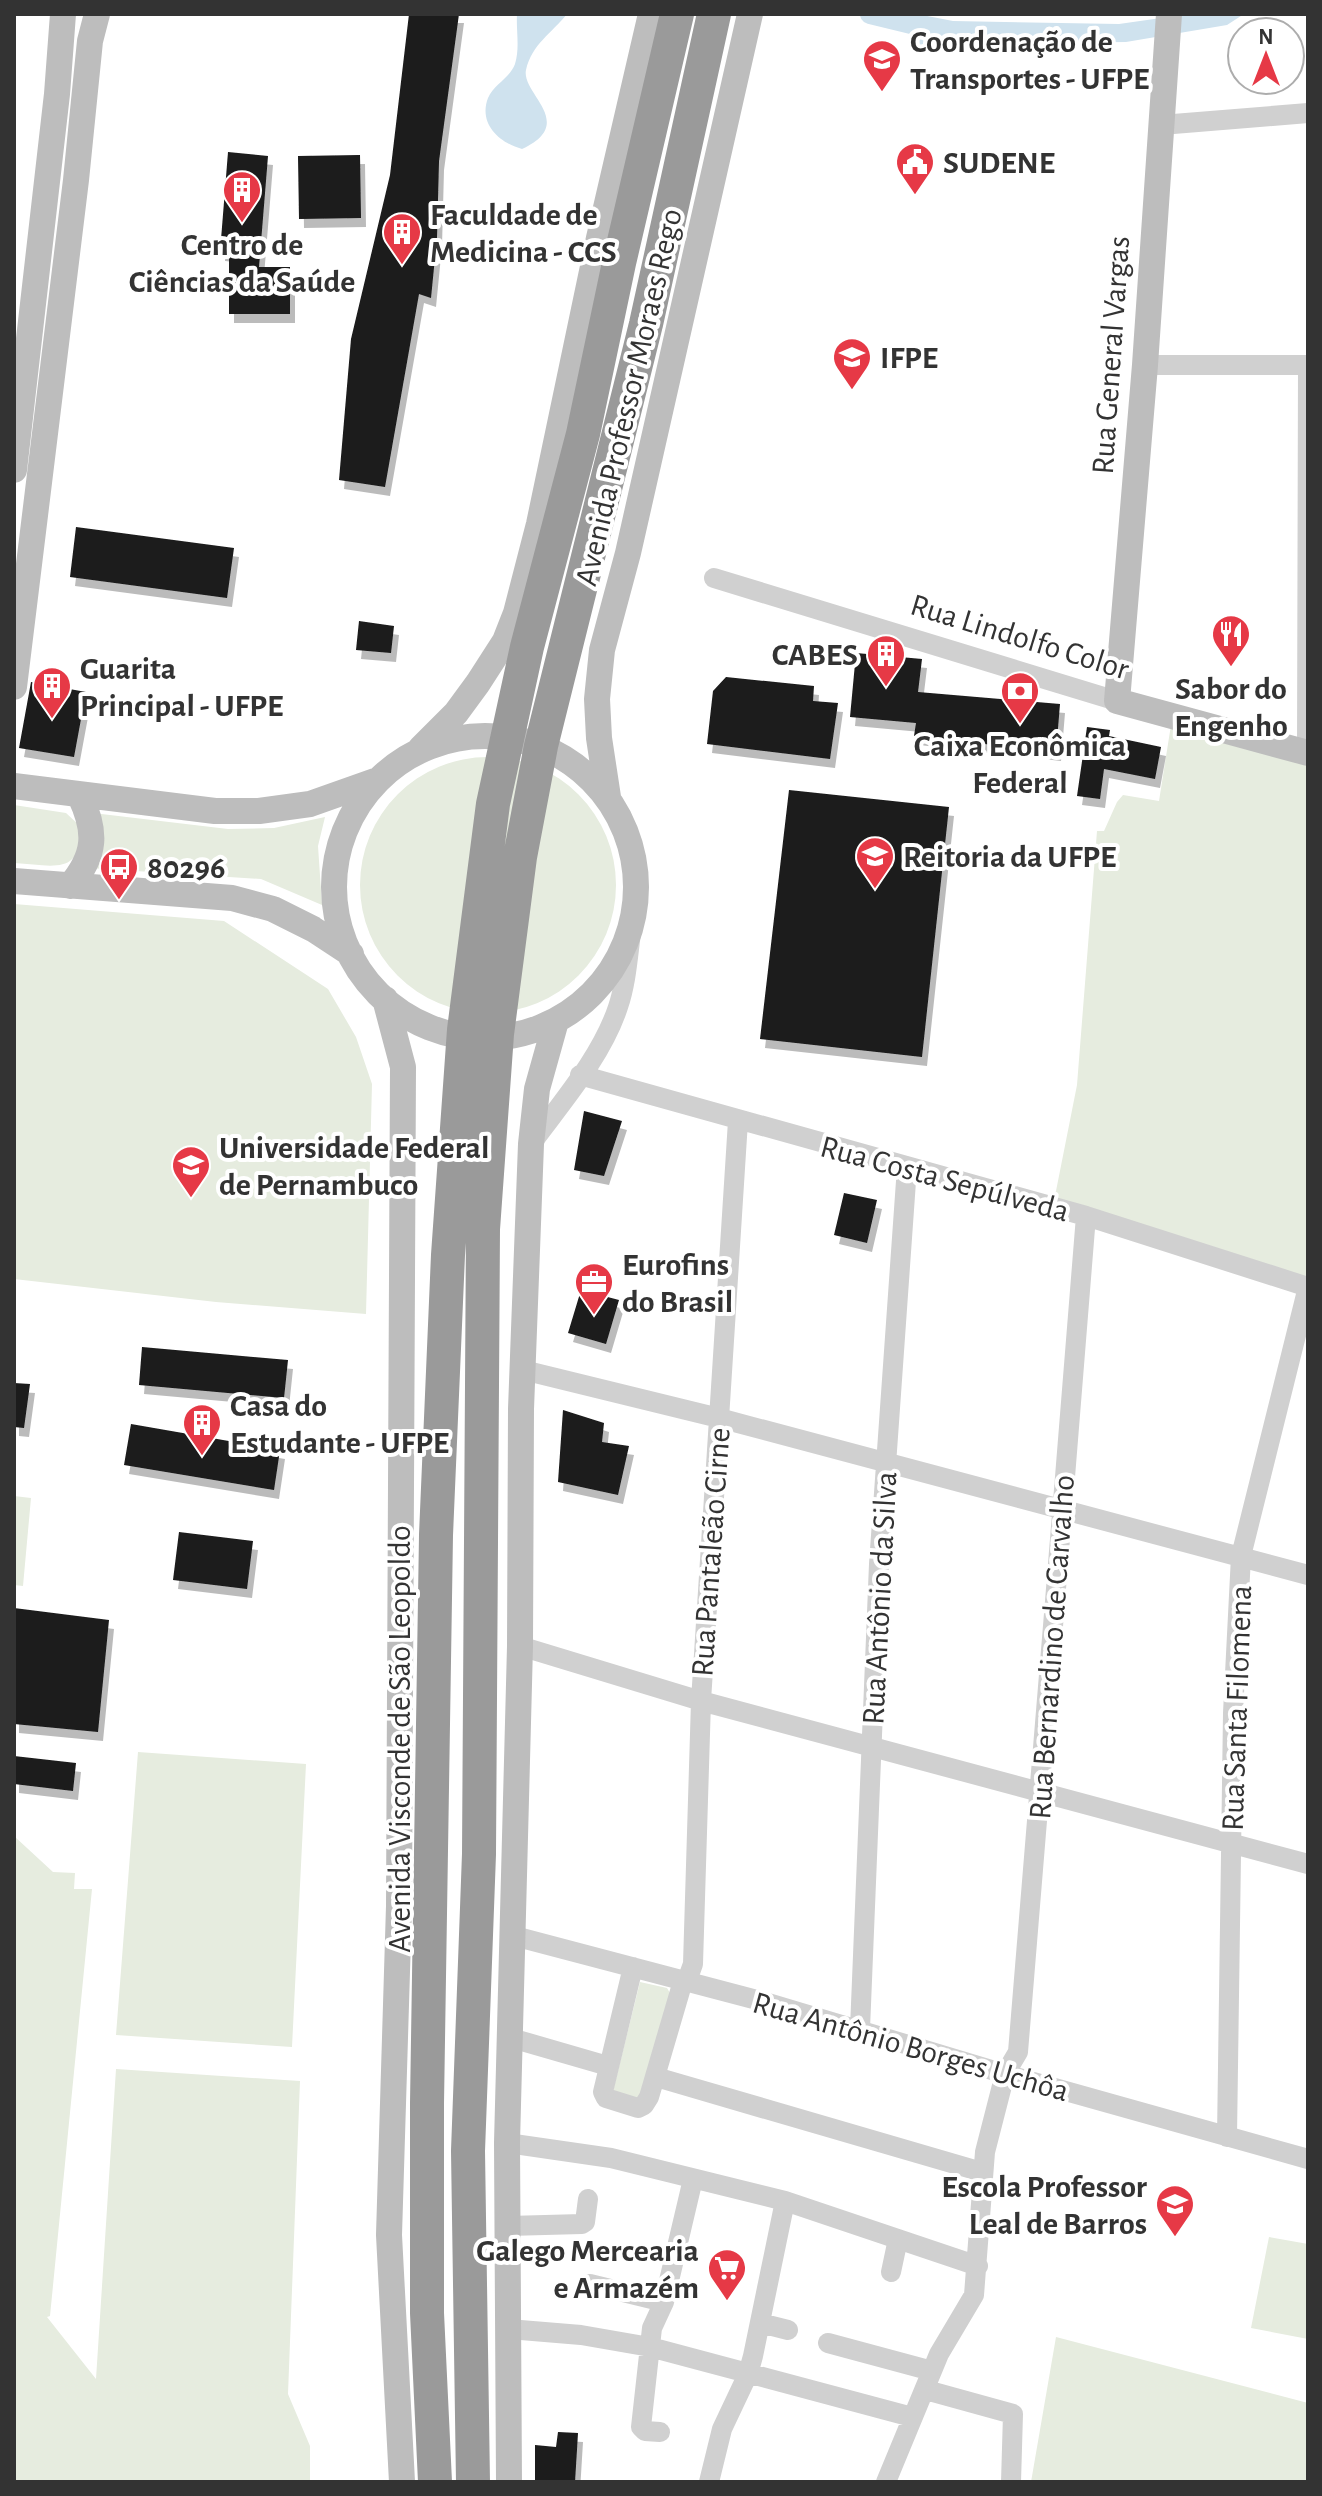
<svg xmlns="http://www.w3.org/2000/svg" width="1322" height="2496" viewBox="0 0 1322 2496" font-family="'Alegreya Sans',sans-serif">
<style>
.green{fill:#e6ecdf}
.water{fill:#cfe2ee}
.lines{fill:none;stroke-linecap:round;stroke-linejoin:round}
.canal{stroke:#cfe2ee;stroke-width:20}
.building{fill:#1a1a1a;filter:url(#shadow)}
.street{stroke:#d0d0d0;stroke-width:20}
.secondary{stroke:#bdbdbd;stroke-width:26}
.highway{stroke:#9a9a9a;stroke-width:34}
.labels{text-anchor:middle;stroke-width:8;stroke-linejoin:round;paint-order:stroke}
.poi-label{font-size:32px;font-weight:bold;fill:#333;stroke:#fff;text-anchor:start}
.street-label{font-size:32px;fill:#333;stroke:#fff}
</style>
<defs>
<filter id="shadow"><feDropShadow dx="5" dy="9" stdDeviation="0" flood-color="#0004"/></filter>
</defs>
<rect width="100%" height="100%" fill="#fff"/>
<path class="green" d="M 1174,706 L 1308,743 L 1308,1287 L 1050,1206 L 1056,1191 L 1077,1085 L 1097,831 L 1104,831 L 1117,802 L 1123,795 L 1159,801 Z
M360 885a128 128 0 1 1 256 0a128 128 0 1 1-256 0Z
M 14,805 L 66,813 L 80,826 C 83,877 52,865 14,863 Z
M 93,813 L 228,829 L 274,828 L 325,817 L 318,846 L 322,905 L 261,879 L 89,868 Z
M 14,904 L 224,921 L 328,989 L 356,1037 L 372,1084 L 366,1314 L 216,1302 L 14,1279 Z
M 14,1496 L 31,1498 L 23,1586 L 14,1585 Z
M 138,1752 L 306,1764 L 292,2047 L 116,2035 Z
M 14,1836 L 53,1872 L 75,1873 L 74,1889 L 92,1889 L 50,2316 L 47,2317 L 96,2379 L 116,2069 L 300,2081 L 288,2394 L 310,2446 L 310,2482 L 14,2482 Z
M 640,1982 L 667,1988 L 670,1993 L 642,2099 L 612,2095 Z
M 1269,2237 L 1308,2244 L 1308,2339 L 1251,2328 Z
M 1056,2337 L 1308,2403 L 1308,2482 L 1031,2482 Z"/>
<path class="water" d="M 517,14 L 567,14 C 552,33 532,44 526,70 C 521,94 578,123 522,149 C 500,143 478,124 488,98 C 494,84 510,78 515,64 C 520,48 516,30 517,14 Z
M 917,14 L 953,21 L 1119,24 L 1189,14 L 1244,14 L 1227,25 L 1126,42 L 911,45 Z"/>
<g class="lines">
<path class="canal" d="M 870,14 L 940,31"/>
</g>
<path class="building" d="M 409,14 L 459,14 L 439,161 L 437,237 L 431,298 L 419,294 L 385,487 L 339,480 L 351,339 L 390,175 Z
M 228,152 L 268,156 L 259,267 L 290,267 L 290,314 L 229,314 L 229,253 L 220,252 Z
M 360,155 L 361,218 L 299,219 L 298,156 Z
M 76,527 L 234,548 L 227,598 L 70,577 Z
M 359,621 L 394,626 L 391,653 L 356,650 Z
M 856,653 L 922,659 L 918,692 L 1060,704 L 1056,752 L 914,736 L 916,723 L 850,717 Z
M 726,677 L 814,686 L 813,701 L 838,703 L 830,759 L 707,744 L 713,691 Z
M 31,682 L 86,692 L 74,757 L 19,748 Z
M 1087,727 L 1110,730 L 1109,736 L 1161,747 L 1155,779 L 1104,769 L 1100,799 L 1077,796 Z
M 789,790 L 949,807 L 922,1057 L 760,1039 Z
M 584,1111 L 622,1121 L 604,1176 L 574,1170 Z
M 844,1193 L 877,1200 L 867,1243 L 834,1235 Z
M 581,1290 L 619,1300 L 606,1344 L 568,1333 Z
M 142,1347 L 288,1360 L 284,1398 L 139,1385 Z
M 14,1383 L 30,1384 L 24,1428 L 14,1427 Z
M 563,1410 L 604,1423 L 602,1442 L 629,1446 L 618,1495 L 558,1482 Z
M 131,1424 L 280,1450 L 274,1490 L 124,1465 Z
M 179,1532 L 253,1541 L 247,1589 L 173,1580 Z
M 14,1608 L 109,1620 L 98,1732 L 14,1724 Z
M 14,1756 L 76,1763 L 73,1791 L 14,1784 Z
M 558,2432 L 578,2433 L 575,2482 L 535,2482 L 535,2445 L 556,2447 Z"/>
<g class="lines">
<path class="street" d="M 1161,125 L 1308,113
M 1145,365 L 1308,365
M 714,578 L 1117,701
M 1307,753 L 1308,365
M 580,1075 L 1086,1216 L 1308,1287 L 1241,1556 L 1233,1713 L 1227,2137
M 531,1144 C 562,1102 602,1056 618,1007 C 627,981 628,952 632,926
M 523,1370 L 719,1418 L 1308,1575
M 520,1646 L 701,1701 L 1308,1864
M 514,1936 L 765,2002 L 1005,2074 L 1308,2159
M 633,1967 L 603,2092 L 606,2098 L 638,2108 L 644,2105 L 649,2097 L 683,1981 L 689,1975 L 693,1964 L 701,1701 L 738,1121
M 860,2029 L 879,1564 L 907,1167
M 511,2038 L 608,2066
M 656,2077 L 982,2172
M 507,2143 L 611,2158 L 785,2201 L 978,2266
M 507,2226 L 582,2224 L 585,2222 L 588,2199
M 891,2272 L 898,2239
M 590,2284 L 664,2302
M 760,2323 L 788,2330
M 508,2329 L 581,2335 L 650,2347 L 912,2417
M 828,2343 L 932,2371
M 926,2390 L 1013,2414 L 1011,2482
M 660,2432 L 645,2431 L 641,2427 L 652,2328 L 664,2302 L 693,2179
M 709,2482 L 722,2429 L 748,2374 L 753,2356 L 785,2201
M 886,2482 L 939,2354 L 974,2295 L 985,2152 L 1005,2074 L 1018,2052 C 1043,1773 1062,1495 1086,1216"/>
<path class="secondary" d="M 1169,14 L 1145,365 L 1117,701 L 1308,753
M 14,470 L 57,94 L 63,14
M 14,687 L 76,180 L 90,41 L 97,14
M334 887a151 151 0 1 1 302 0a151 151 0 1 1-302 0Z
M 421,748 L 456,713 L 478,683 L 505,641 L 516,613 L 539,524 L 599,238 L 651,14
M 14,786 L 215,811 L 259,811 L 310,804 L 375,781
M 608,797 L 599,738 L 597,699 L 602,650 L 628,553 L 750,14
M 14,881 L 232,898 L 273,909 L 313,929 L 351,954
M 70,886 C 96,855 97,832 80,796
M 385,999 L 403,1067 L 399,1906 L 389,2235 L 402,2482
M 509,2482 L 507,2143 L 520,1646 L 521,1409 L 531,1144 L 537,1089 L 556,1021"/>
<path class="highway" d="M 435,2482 L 427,2313 L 427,2103 L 436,1535 L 448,1255 L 464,1030 L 493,804 L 527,647 L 583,434 L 619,263 L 677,14
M 473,2482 L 468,2151 L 479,1854 L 483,1229 L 497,1034 L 520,857 L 541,746 L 646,324 L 714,14"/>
</g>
<defs>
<g id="university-pin" transform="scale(2)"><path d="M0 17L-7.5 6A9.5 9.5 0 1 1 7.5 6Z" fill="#e63946" stroke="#fff"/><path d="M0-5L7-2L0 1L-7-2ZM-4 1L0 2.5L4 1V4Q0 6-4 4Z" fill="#fff"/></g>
<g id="civic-pin" transform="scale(2)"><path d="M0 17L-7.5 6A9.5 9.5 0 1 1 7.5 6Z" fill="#e63946" stroke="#fff"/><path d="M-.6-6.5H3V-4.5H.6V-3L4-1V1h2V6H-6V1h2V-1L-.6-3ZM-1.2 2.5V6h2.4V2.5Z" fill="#fff"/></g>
<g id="building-pin" transform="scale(2)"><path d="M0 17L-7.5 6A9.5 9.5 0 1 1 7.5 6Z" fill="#e63946" stroke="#fff"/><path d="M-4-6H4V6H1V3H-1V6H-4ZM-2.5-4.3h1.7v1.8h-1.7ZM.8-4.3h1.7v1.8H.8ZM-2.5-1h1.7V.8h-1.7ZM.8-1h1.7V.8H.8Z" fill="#fff"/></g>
<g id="restaurant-pin" transform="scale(2)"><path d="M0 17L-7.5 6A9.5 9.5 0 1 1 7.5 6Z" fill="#e63946" stroke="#fff"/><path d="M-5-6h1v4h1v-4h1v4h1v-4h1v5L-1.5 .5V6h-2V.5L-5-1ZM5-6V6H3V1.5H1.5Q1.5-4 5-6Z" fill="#fff"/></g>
<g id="bank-pin" transform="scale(2)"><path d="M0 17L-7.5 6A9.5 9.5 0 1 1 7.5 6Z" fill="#e63946" stroke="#fff"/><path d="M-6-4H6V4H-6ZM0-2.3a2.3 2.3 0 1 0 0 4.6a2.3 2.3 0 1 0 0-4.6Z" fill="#fff"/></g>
<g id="bus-pin" transform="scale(2)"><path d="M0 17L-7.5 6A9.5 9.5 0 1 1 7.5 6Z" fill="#e63946" stroke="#fff"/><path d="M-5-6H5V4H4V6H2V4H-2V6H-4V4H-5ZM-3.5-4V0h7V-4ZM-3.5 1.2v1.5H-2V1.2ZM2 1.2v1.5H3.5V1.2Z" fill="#fff"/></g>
<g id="office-pin" transform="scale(2)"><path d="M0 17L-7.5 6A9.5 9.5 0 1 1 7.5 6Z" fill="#e63946" stroke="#fff"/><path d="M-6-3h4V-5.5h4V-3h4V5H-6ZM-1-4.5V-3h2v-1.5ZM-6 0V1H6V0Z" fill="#fff"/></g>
<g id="school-pin" transform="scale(2)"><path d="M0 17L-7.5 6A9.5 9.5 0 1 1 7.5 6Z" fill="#e63946" stroke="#fff"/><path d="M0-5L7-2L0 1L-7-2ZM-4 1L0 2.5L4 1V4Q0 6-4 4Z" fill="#fff"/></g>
<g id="supermarket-pin" transform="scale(2)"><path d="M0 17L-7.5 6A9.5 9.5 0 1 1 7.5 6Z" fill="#e63946" stroke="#fff"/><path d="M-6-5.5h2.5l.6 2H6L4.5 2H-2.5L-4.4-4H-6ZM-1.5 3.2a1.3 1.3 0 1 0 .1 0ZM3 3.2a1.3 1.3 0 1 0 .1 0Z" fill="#fff"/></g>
</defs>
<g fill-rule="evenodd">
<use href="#university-pin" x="882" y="59"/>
<use href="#civic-pin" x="915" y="162"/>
<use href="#building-pin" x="242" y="190"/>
<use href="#building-pin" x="402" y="232"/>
<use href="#university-pin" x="852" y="357"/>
<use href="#restaurant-pin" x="1231" y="634"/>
<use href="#building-pin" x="886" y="654"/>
<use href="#building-pin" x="52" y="686"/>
<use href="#bank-pin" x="1020" y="691"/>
<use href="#university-pin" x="875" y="856"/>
<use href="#bus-pin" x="119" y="867"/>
<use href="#university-pin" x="191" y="1165"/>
<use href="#office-pin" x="594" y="1282"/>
<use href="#building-pin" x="202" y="1423"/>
<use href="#school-pin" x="1175" y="2204"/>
<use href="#supermarket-pin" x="727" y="2268"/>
</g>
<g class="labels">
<g class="poi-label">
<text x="910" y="52">Coordenação de<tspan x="910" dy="37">Transportes - UFPE</tspan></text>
<text x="943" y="173">SUDENE</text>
<text x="430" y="225">Faculdade de<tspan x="430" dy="37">Medicina - CCS</tspan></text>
<text x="242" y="255" text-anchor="middle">Centro de<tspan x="242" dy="37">Ciências da Saúde</tspan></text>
<text x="880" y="368">IFPE</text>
<text x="858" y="665" text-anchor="end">CABES</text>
<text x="80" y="679">Guarita<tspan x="80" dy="37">Principal - UFPE</tspan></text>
<text x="1231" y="699" text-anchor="middle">Sabor do<tspan x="1231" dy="37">Engenho</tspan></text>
<text x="1020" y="756" text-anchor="middle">Caixa Econômica<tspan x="1020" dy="37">Federal</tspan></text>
<text x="903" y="867">Reitoria da UFPE</text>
<text x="147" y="878">80296</text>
<text x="219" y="1158">Universidade Federal<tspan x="219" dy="37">de Pernambuco</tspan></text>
<text x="622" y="1275">Eurofins<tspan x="622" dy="37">do Brasil</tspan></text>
<text x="230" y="1416">Casa do<tspan x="230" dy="37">Estudante - UFPE</tspan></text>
<text x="1147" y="2197" text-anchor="end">Escola Professor<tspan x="1147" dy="37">Leal de Barros</tspan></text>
<text x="699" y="2261" text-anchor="end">Galego Mercearia<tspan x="699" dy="37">e Armazém</tspan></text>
</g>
<g class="street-label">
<text transform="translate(1110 355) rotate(-86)" y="11">Rua General Vargas</text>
<text transform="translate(628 397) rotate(-77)" y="11">Avenida Professor Moraes Rego</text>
<text transform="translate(1020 636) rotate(17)" y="11">Rua Lindolfo Color</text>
<text transform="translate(945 1178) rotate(15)" y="11">Rua Costa Sepúlveda</text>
<text transform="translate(710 1552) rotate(-86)" y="11">Rua Pantaleão Cirne</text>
<text transform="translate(879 1598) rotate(-87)" y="11">Rua Antônio da Silva</text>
<text transform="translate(1051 1647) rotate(-86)" y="11">Rua Bernardino de Carvalho</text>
<text transform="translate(1236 1708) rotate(-88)" y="11">Rua Santa Filomena</text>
<text transform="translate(399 1739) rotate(-90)" y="11">Avenida Visconde de São Leopoldo</text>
<text transform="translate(911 2046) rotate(16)" y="11">Rua Antônio Borges Uchôa</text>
</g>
</g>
<rect width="1322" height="2496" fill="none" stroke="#333333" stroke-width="32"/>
<g transform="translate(1266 56)"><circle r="38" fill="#ffffff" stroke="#adadad" stroke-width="2"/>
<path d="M0-6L14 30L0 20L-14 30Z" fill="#e63946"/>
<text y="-12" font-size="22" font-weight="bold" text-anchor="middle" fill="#333333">N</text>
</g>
</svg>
